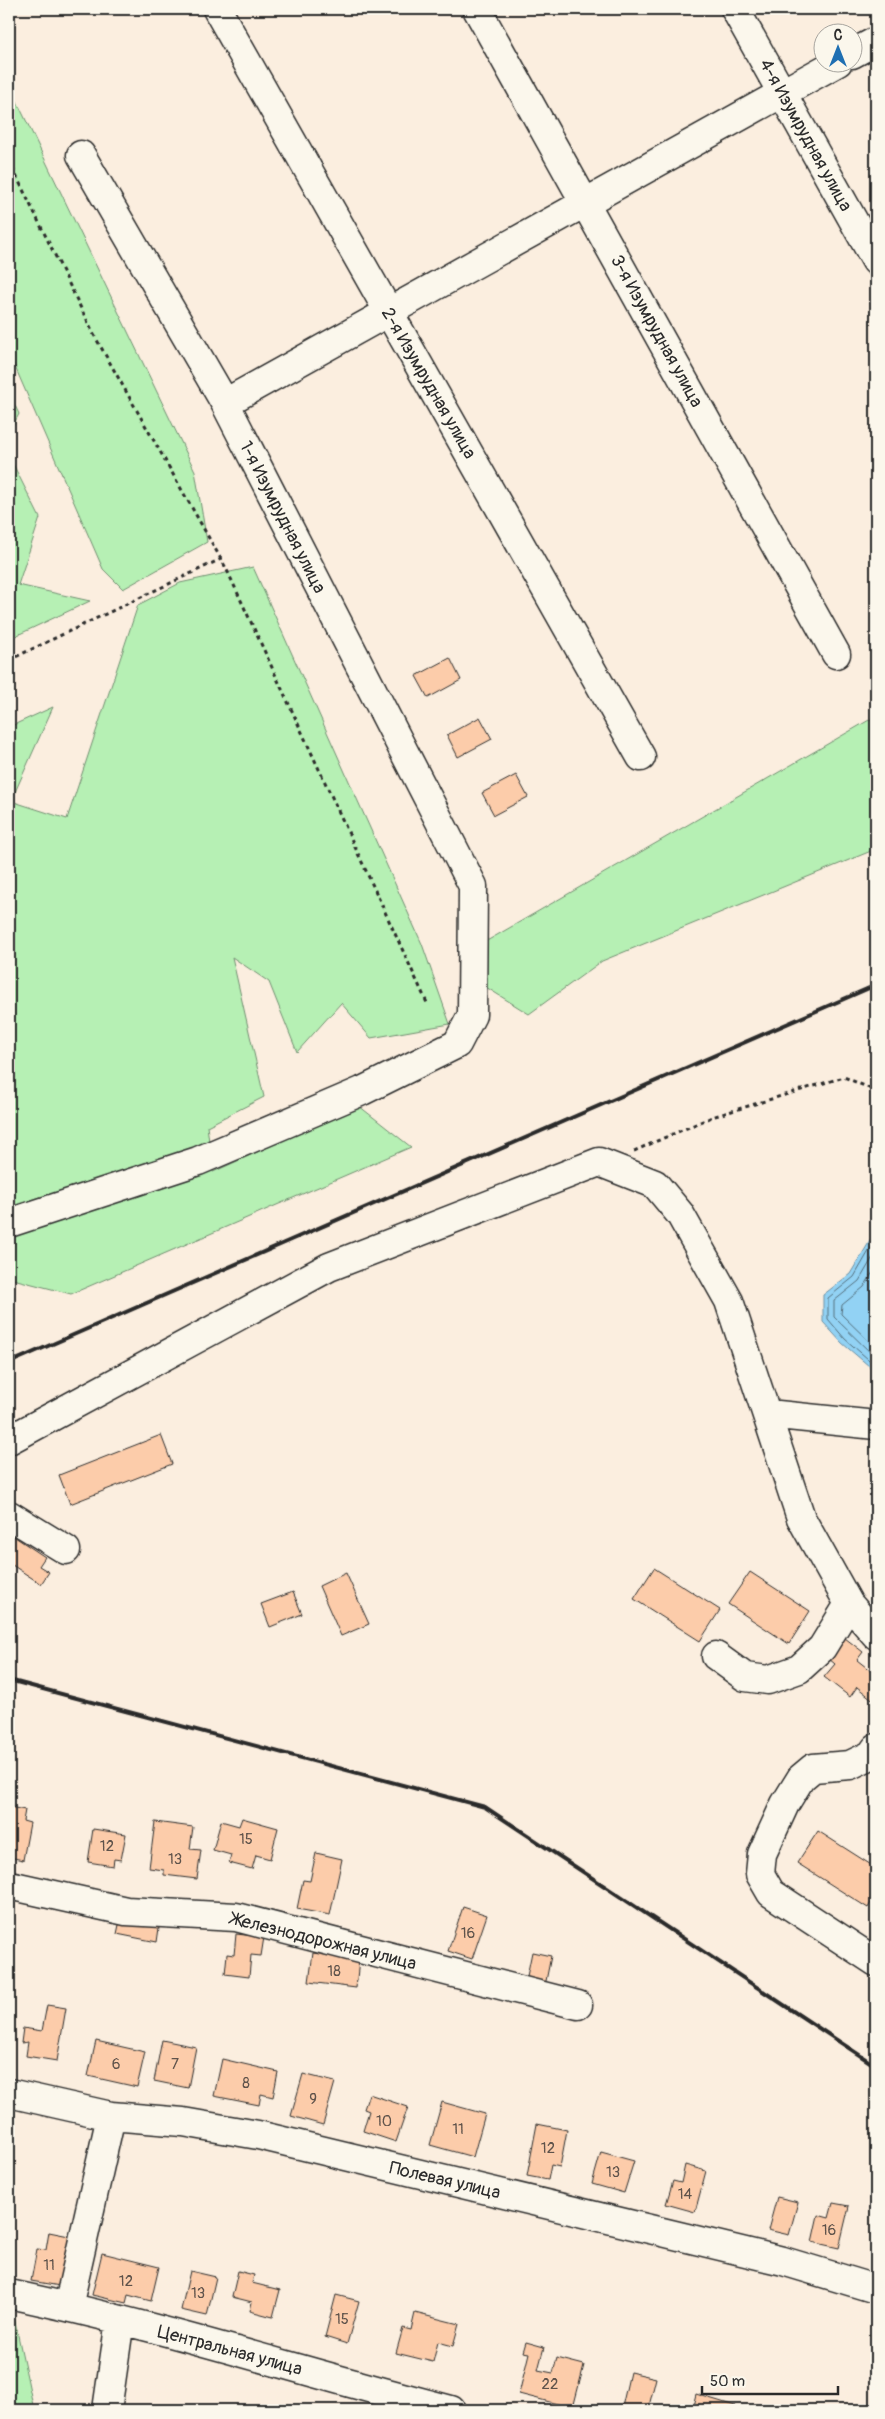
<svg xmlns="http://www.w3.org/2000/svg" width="885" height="2419" viewBox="0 0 885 2419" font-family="Pangolin,sans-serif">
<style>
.green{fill:#b6f0b4;stroke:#708e70}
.water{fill:#92d2f4;stroke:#698fa4}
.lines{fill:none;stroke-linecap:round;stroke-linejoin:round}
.shore{stroke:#546e7b;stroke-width:1}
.building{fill:#fcccaa;stroke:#2b2b2b}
.minor-casing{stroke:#2b2b2b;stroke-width:31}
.path{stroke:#2b2b2b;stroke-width:3;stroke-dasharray:4 4;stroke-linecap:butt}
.minor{stroke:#fbf7ec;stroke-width:28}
.rail{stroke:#2b2b2b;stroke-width:4}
.labels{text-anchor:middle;stroke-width:4;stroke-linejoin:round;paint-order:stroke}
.number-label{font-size:15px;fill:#5f534b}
.street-label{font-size:18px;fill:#2b2b2b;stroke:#fbf7ec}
</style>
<rect width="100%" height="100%" fill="#fbeedf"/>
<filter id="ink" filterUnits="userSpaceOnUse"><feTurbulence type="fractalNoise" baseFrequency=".02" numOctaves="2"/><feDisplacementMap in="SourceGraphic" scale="10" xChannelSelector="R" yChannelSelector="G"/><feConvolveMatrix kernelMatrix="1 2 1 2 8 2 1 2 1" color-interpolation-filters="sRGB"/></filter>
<g filter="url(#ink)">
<path class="green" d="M 9,85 L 195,471 L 207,542 L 123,589 L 103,569 L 9,353 Z
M 9,393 L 19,414 L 9,433 Z
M 9,456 L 40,518 L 18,585 L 90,601 L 9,639 Z
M 253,567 L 422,944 L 450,1024 L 371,1038 L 341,1003 L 297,1052 L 269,982 L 232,957 L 264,1097 L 207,1126 L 213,1172 L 359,1106 L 411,1147 L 71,1294 L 9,1278 L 9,727 L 53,707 L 11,801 L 67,819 L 138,605 L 180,583 Z
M 876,716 L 876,849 L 602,961 L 529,1014 L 473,979 L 485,942 Z
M 9,2311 L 13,2312 L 34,2410 L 9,2410 Z"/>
<path class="water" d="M 876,1221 L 876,1372 L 842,1343 L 823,1322 L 823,1295 L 850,1274 L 873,1236 Z"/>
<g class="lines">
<path class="shore" d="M 876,1239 L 854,1277 L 828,1298 L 828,1319 L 845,1339 L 876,1366
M 876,1252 L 859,1281 L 834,1301 L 834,1317 L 876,1358
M 876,1267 L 864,1287 L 842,1305 L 841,1314 L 876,1348"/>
</g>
<path class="building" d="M 450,658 L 461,680 L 428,698 L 416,676 Z
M 480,717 L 492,739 L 458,757 L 447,735 Z
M 516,775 L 528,797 L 494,815 L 482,793 Z
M 161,1435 L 172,1464 L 70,1504 L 59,1475 Z
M 9,1533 L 45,1557 L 39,1566 L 49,1572 L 41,1584 L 9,1563 Z
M 654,1568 L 720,1610 L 700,1641 L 634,1599 Z
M 750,1572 L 810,1611 L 789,1644 L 728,1604 Z
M 346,1573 L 369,1624 L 341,1636 L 319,1586 Z
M 293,1592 L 302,1614 L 270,1627 L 261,1604 Z
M 845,1638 L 863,1652 L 857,1660 L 876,1675 L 876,1693 L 872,1699 L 857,1687 L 850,1697 L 824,1677 L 835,1664 L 829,1659 Z
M 9,1807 L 25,1810 L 23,1821 L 30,1823 L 23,1860 L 9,1857 Z
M 242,1818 L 278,1828 L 270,1859 L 256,1855 L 252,1869 L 229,1863 L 231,1855 L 213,1850 L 221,1821 L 239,1826 Z
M 155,1822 L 193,1827 L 190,1849 L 201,1850 L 197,1879 L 164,1875 L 164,1870 L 149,1868 Z
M 93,1829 L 126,1834 L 121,1860 L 114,1859 L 113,1866 L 88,1862 Z
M 818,1831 L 876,1868 L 876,1894 L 868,1908 L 797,1863 Z
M 316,1853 L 342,1859 L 330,1915 L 297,1909 L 303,1880 L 310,1881 Z
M 463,1907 L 487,1915 L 472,1959 L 448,1951 Z
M 120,1920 L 159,1928 L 157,1942 L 117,1934 Z
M 236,1934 L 264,1937 L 261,1956 L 251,1955 L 249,1977 L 225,1974 L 227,1954 L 234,1955 Z
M 532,1952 L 551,1956 L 545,1986 L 526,1981 Z
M 313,1953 L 359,1960 L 356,1988 L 309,1982 Z
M 47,2005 L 66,2008 L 57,2061 L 26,2056 L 28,2042 L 21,2043 L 23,2028 L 42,2031 Z
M 162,2040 L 196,2047 L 188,2088 L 154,2081 Z
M 96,2041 L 145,2052 L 137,2087 L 88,2076 Z
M 222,2059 L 278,2072 L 273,2097 L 261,2094 L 259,2105 L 214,2096 Z
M 303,2074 L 335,2082 L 323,2125 L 291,2116 Z
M 369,2094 L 408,2107 L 396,2142 L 363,2131 L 369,2111 L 364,2109 Z
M 442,2102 L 485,2114 L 473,2157 L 430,2145 Z
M 537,2124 L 567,2130 L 560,2167 L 551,2165 L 548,2180 L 527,2176 Z
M 601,2152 L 634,2161 L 624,2193 L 592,2184 Z
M 685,2165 L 706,2171 L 695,2212 L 666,2204 L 673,2181 L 681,2183 Z
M 777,2197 L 798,2202 L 789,2235 L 768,2230 Z
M 833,2203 L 849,2206 L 839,2248 L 812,2242 L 818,2215 L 829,2218 Z
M 49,2232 L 69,2236 L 60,2286 L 31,2281 L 37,2249 L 46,2250 Z
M 102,2253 L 159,2267 L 151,2301 L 128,2295 L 126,2303 L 92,2295 Z
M 190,2271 L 216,2277 L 207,2316 L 181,2310 Z
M 238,2271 L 254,2275 L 252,2283 L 280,2290 L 273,2317 L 250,2311 L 252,2302 L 232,2297 Z
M 336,2295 L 359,2301 L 347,2344 L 325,2337 Z
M 415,2313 L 459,2324 L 453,2346 L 438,2342 L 433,2362 L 396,2353 L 403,2328 L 411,2330 Z
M 526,2342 L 544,2347 L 538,2370 L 553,2373 L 557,2358 L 584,2365 L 573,2408 L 519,2394 L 529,2353 L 523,2352 Z
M 630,2372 L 656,2378 L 648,2410 L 622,2407 Z
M 696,2394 L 735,2406 L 734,2410 L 692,2410 Z"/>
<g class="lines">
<g class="minor-casing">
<path id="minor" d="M 217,9 L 641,757
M 477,9 L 836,654
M 735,9 L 876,261
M 852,54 L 876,41
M 225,403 L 838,62
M 9,1223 L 198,1161 L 362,1091 L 457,1044 L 472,1015 L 473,886 L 225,403 L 81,155
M 768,1414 L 876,1425
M 9,1440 L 329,1267 L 599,1162 L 655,1184 L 680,1214 L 729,1301 L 801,1518 L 849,1604 L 876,1635
M 9,1515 L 66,1550
M 716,1656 L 745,1677 L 768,1680 L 799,1669 L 822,1648 L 849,1604
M 876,1748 L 871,1755 L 850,1765 L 813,1768 L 801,1778 L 785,1804 L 762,1854 L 760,1874 L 771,1893 L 876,1962
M 9,1885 L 126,1911 L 236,1917 L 578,2005
M 9,2093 L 111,2116 L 183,2122 L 258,2135 L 783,2261 L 876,2289
M 9,2294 C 158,2325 303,2372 451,2410
M 68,2307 L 111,2116
M 107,2410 L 120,2320"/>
</g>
<path class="path" d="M 9,161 L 93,333 L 226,568 L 428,1005
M 9,660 L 221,559
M 634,1151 L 712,1117 L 844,1077 L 876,1091"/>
<use href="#minor" class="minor"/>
<path class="rail" d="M 9,1363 L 876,985
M 9,1680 L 485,1807 L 876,2066"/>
</g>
</g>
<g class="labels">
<g class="number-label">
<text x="246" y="1844">15</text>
<text x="107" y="1851">12</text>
<text x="175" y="1864">13</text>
<text x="468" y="1938">16</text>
<text x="334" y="1976">18</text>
<text x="116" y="2069">6</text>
<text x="175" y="2069">7</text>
<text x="246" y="2088">8</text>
<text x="313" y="2104">9</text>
<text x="384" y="2126">10</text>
<text x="458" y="2134">11</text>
<text x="548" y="2153">12</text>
<text x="613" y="2177">13</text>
<text x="685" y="2199">14</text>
<text x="829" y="2235">16</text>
<text x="49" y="2270">11</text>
<text x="126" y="2286">12</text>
<text x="198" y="2298">13</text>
<text x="342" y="2324">15</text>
<text x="550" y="2389">22</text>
</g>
<g class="street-label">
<text transform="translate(806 135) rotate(61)" y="6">4-я Изумрудная улица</text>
<text transform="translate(657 331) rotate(61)" y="6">3-я Изумрудная улица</text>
<text transform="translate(429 383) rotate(60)" y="6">2-я Изумрудная улица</text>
<text transform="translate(283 517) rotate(63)" y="6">1-я Изумрудная улица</text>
<text transform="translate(324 1941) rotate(14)" y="6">Железнодорожная улица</text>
<text transform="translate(445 2180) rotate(13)" y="6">Полевая улица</text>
<text transform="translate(230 2350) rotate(15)" y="6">Центральная улица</text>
</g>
</g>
<rect width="885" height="2419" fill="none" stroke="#fbf7ec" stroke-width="30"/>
<rect x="15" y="15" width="855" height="2389" fill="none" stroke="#2b2b2b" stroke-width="2" filter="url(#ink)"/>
<g transform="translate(838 48)"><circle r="24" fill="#fbf7ec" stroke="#a8a59f"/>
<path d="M0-4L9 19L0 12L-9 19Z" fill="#1f6fb2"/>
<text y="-8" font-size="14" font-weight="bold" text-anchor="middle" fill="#2b2b2b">С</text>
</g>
<path d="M702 2386v8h136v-8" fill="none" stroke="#2b2b2b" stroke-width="2.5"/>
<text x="710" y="2386" font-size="15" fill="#2b2b2b" stroke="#fbf7ec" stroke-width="4" paint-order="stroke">50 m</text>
</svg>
